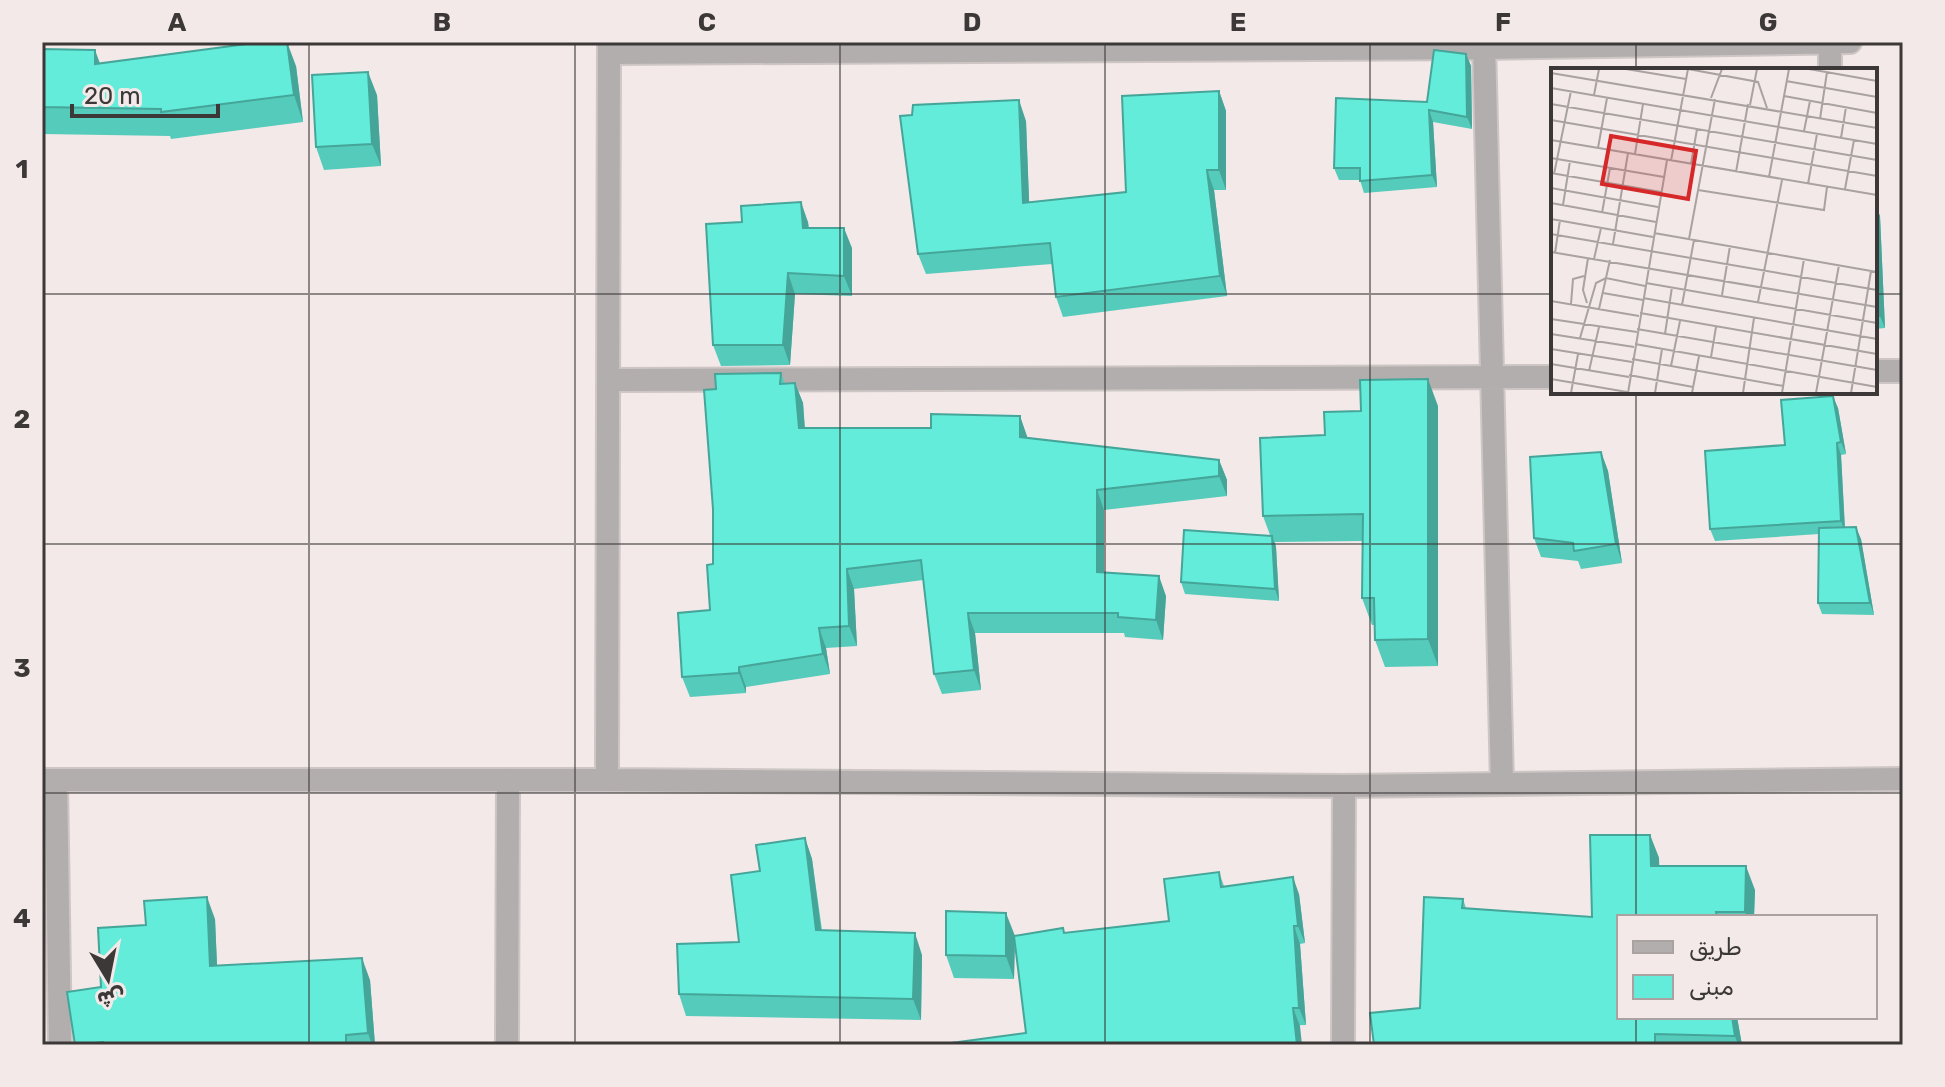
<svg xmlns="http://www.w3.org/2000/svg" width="1945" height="1087" viewBox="0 0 1945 1087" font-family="Rubik,Cairo,sans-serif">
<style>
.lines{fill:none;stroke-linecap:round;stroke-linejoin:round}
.minor-casing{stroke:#cdc6c5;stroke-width:26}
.tertiary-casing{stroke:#cdc6c5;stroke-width:26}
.minor{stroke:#b1aead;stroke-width:22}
.tertiary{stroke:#b1aead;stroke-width:22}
.wall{fill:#55cbbb}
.shaded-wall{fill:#45a599}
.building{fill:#63ecda;stroke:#45a599;stroke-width:2}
.grid{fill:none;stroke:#3b3837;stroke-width:2;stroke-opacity:0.55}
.inset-road{fill:none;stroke:#a9a2a1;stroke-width:2}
.view{fill:#d62828;fill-opacity:0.15;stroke:#d62828;stroke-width:4}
.inset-edge{fill:none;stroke:#3b3837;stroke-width:4}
.neatline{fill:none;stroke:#3b3837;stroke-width:3}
.grid-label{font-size:26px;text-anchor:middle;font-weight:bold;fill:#3b3837}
</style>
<rect width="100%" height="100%" fill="#f2e9e8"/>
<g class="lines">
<g class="minor-casing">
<path id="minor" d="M 1484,42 L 1502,783
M 609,53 L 1484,48 L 1850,42
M 1830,70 L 1830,42
M 1875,371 L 1903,371
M 609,380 L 1553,377
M 42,780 L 607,780
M 56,780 L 60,1045
M 1343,1045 L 1344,786"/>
</g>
<g class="tertiary-casing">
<path id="tertiary" d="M 609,42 L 607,780 L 1344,786 L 1903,779
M 507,1045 L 508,781"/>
</g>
<use href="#minor" class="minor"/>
<use href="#tertiary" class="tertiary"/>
</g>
<path class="wall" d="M 42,49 L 100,63 L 296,66 L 303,122 L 171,139 L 170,136 L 42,134 Z
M 1466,54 L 1471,66 L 1472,129 L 1433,122 L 1437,187 L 1364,193 L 1360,180 L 1339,180 L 1334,168 L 1427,102 Z
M 1219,91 L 1226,111 L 1226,190 L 1214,190 L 1227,296 L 1063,317 L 1056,297 L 1052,264 L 926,274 L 918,254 L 1026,121 L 1029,203 L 1126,192 Z
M 377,95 L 381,166 L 324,170 L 316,147 Z
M 1875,204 L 1880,216 L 1885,328 L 1875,329 Z
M 808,222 L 809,228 L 852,248 L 852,296 L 795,294 L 790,365 L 721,366 L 713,345 Z
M 781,373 L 785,384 L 795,383 L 803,403 L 805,428 L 931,428 L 1020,416 L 1027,438 L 1219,460 L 1227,480 L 1227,496 L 1104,510 L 1104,573 L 1166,596 L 1163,640 L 1125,637 L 1124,633 L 975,633 L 981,690 L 942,694 L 934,674 L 923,580 L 854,589 L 857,646 L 826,648 L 830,674 L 746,687 L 746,693 L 690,697 L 682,677 L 710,610 L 713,564 L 716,389 Z
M 1438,406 L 1438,666 L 1385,667 L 1375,640 L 1375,625 L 1372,625 L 1362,598 L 1363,541 L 1275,542 L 1276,547 L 1279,601 L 1185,594 L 1181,582 L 1270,535 L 1263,516 L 1325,435 L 1361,411 Z
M 1838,408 L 1846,454 L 1841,455 L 1845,527 L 1861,539 L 1874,615 L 1822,614 L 1818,603 L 1819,534 L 1715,541 L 1710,529 L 1785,445 Z
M 1601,452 L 1608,471 L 1622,563 L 1581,569 L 1578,561 L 1541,557 L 1534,538 Z
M 1650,835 L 1659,858 L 1659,866 L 1755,890 L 1754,917 L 1619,917 L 1737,1017 L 1742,1045 L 1374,1045 L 1420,1008 L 1463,899 L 1466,908 L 1592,917 Z
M 805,838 L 812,859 L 822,930 L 922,955 L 921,1020 L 686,1016 L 679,994 L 739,942 L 760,871 Z
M 1219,872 L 1224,886 L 1299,894 L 1305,943 L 1300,944 L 1306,1025 L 1026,1033 L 1015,939 L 1014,979 L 954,978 L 946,955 L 1014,936 L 1065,933 L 1169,921 Z
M 215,919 L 217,966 L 370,980 L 375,1045 L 75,1045 L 101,987 L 146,925 Z"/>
<path class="shaded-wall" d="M 287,42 L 296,66 L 303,122 L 294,95 Z
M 95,50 L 105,77 L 95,64 Z
M 1466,54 L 1471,66 L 1472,129 L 1467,117 Z
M 368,72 L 377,95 L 381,166 L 372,144 Z
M 1219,91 L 1226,111 L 1226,190 L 1219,170 Z
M 1019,100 L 1026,121 L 1030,224 L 1023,203 Z
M 1429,110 L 1433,122 L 1437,187 L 1432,175 Z
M 1207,170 L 1214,190 L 1227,296 L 1220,276 Z
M 801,202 L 808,222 L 810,248 L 803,228 Z
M 1875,204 L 1880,216 L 1885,328 L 1880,316 Z
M 844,228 L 852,248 L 852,296 L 844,276 Z
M 788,273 L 795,294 L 790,365 L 783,345 Z
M 1428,379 L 1438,406 L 1438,666 L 1428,639 Z
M 795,383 L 803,403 L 806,448 L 799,428 Z
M 1833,396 L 1838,408 L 1846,454 L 1841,442 Z
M 1020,416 L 1027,436 L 1027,457 L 1020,437 Z
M 1837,443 L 1841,455 L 1845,532 L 1841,521 Z
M 1601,452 L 1608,471 L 1622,563 L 1616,544 Z
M 1219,460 L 1227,480 L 1227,496 L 1219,476 Z
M 1097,490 L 1104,510 L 1104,592 L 1097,572 Z
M 1856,527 L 1861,539 L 1874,615 L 1870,603 Z
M 1272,536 L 1276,547 L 1279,601 L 1275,589 Z
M 847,569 L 854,589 L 857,646 L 849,626 Z
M 1159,576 L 1166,596 L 1163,640 L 1156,620 Z
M 968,613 L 975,633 L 981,690 L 974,670 Z
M 819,628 L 826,648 L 830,674 L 823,654 Z
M 739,667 L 746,687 L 746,693 L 739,673 Z
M 1650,835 L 1659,858 L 1660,890 L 1651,866 Z
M 805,838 L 812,859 L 824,952 L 816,930 Z
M 1746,866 L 1755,890 L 1754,917 L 1747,917 L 1745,912 Z
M 1293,877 L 1299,894 L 1305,943 L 1298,926 Z
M 207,897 L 215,919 L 218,988 L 210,966 Z
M 1006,913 L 1015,936 L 1014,979 L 1006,956 Z
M 1294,926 L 1300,944 L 1306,1025 L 1299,1008 Z
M 915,933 L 922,955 L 921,1020 L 913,999 Z
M 362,958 L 370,980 L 375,1045 L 372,1045 L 368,1033 Z
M 1293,1008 L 1300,1026 L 1302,1045 L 1297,1045 Z
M 1732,1017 L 1737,1017 L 1742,1045 L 1738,1045 L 1735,1036 Z"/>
<path class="building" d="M 261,42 L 287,42 L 294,95 L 161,112 L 161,109 L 42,107 L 42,49 L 95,50 L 95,64 Z
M 1434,50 L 1466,54 L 1467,117 L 1429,110 L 1432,175 L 1360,181 L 1360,168 L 1334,168 L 1336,98 L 1427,102 Z
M 368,72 L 372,144 L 316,147 L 312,75 Z
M 1219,91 L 1219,170 L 1207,170 L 1220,276 L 1056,297 L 1050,243 L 918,254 L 900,116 L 912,115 L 913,105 L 1019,100 L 1023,203 L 1126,192 L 1122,96 Z
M 801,202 L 803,228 L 844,228 L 844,276 L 788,273 L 783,345 L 713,345 L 706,224 L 742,222 L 741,206 Z
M 1875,204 L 1880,316 L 1875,316 Z
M 781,373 L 780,384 L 795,383 L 799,428 L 931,428 L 931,414 L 1020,416 L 1020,437 L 1219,460 L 1219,476 L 1097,490 L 1097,572 L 1159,576 L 1156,620 L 1118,617 L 1118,613 L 968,613 L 974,670 L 934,674 L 921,560 L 847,569 L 849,626 L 819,628 L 823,654 L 739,667 L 739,673 L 682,677 L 678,613 L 710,610 L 707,565 L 713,564 L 713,509 L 704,390 L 716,389 L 715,374 Z
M 1428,379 L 1428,639 L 1375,640 L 1374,598 L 1362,598 L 1363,514 L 1263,516 L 1260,438 L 1325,435 L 1324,412 L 1361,411 L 1360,380 Z
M 1833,396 L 1841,442 L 1837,443 L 1841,521 L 1710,529 L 1705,451 L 1785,445 L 1781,400 Z
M 1601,452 L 1616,544 L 1574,551 L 1573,543 L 1534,538 L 1530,457 Z
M 1856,527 L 1870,603 L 1818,603 L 1819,528 Z
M 1184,530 L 1272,536 L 1275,589 L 1181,582 Z
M 1590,835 L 1650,835 L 1651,866 L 1746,866 L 1745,912 L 1716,912 L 1717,917 L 1619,917 L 1619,1017 L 1732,1017 L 1735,1036 L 1655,1034 L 1655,1045 L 1374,1045 L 1370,1013 L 1420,1008 L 1424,897 L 1463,899 L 1462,908 L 1592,917 Z
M 805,838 L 816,930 L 915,933 L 913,999 L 679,994 L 677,944 L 739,942 L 731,875 L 760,871 L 756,845 Z
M 1219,872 L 1221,887 L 1293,877 L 1298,926 L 1294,926 L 1299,1008 L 1293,1008 L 1297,1045 L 936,1045 L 1026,1033 L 1014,936 L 1063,928 L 1064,933 L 1169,921 L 1164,879 Z
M 207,897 L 210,966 L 362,958 L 368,1033 L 346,1035 L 346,1045 L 103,1045 L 103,1042 L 75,1045 L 67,992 L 101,987 L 98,928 L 146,925 L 144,901 Z
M 946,911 L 1006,913 L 1006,956 L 946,955 Z"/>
<path class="grid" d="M 309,42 L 309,1045M 575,42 L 575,1045M 840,42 L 840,1045M 1105,42 L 1105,1045M 1370,42 L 1370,1045M 1636,42 L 1636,70M 42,294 L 1553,294M 1875,294 L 1903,294M 1636,392 L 1636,917M 42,544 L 1903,544M 42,793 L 1903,793M 1636,1017 L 1636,1045"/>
<g transform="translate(1551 68)">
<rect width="326" height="326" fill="#f2e9e8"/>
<path class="inset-road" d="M 75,1 L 135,11M 258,1 L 326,13M 0,5 L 326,60M 235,13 L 326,29M 0,20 L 326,76M 43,27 L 48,1M 233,28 L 326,45M 160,30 L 171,1M 0,36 L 326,92M 199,37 L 206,1M 269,51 L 276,4M 0,52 L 326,108M 253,63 L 259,33M 290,70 L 295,39M 0,72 L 326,127M 47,80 L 56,30M 84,86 L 92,36M 0,90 L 113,109M 120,93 L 137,1 L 207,14 L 216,40M 140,96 L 146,61M 185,104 L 197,36M 0,105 L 110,124M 3,106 L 20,23M 218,109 L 238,1M 257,116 L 266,66M 0,120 L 107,139M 294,121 L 303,72M 147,122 L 273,142 L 276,119M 0,135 L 105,154M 12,137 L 19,93M 51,145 L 59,100M 0,151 L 102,169M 103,165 L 326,204M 0,166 L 326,222M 138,171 L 164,31M 62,176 L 77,85M 0,184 L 326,239M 4,185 L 9,152M 43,191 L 50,160M 95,215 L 326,255M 52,225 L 92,232M 171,227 L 179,178M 92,230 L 326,271M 0,233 L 88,248M 207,234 L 231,112M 36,235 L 32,222 L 37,190M 20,236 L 22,211 L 33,208M 131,237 L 143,172M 48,241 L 59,192M 89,245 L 326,286M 0,251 L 86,264M 86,261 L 326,302M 0,266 L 83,279M 114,266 L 121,219M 29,270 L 45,215 L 55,210 L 94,218M 84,276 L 326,319M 0,281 L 81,294M 160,289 L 165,259M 81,291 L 232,318M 0,296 L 78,309M 120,298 L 129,253M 38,303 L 48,259M 78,307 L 142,319M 0,311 L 76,324M 20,325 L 27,286M 77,325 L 116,92M 104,325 L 111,281M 141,325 L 148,288M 192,325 L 203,250M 231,325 L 253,191M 265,325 L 288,197M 300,325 L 320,203"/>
<path class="view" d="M 60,68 L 145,83 L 137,131 L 51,116 Z"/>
<rect width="326" height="326" class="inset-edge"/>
</g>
<rect width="1945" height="1087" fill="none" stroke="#f2e9e8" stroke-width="88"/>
<rect x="1617" y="915" width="260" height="104" fill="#f2e9e8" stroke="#a9a2a1" stroke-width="2"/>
<rect x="1633" y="941" width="40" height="12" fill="#b1aead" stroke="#a9a2a1" stroke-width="2"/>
<text x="1689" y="955" font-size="24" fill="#3b3837">طريق</text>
<rect x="1633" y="975" width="40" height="24" fill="#63ecda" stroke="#a9a2a1" stroke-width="2"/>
<text x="1689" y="995" font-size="24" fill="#3b3837">مبنى</text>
<g transform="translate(108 979) rotate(170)" stroke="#f2e9e8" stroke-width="6" paint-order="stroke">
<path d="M0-6L14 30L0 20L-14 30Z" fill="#3b3837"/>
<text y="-12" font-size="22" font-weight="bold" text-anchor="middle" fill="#3b3837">ش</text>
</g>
<path d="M72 104v12h146v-12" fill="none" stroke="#3b3837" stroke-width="4"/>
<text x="84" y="104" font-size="24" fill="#3b3837" stroke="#f2e9e8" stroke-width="6" paint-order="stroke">20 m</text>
<rect x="44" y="44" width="1857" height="999" class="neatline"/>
<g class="grid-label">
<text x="177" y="31">A</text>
<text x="442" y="31">B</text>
<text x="707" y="31">C</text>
<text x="972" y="31">D</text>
<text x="1238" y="31">E</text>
<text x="1503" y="31">F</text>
<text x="1768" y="31">G</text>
<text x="22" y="178">1</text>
<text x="22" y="428">2</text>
<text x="22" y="677">3</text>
<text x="22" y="927">4</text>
</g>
</svg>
